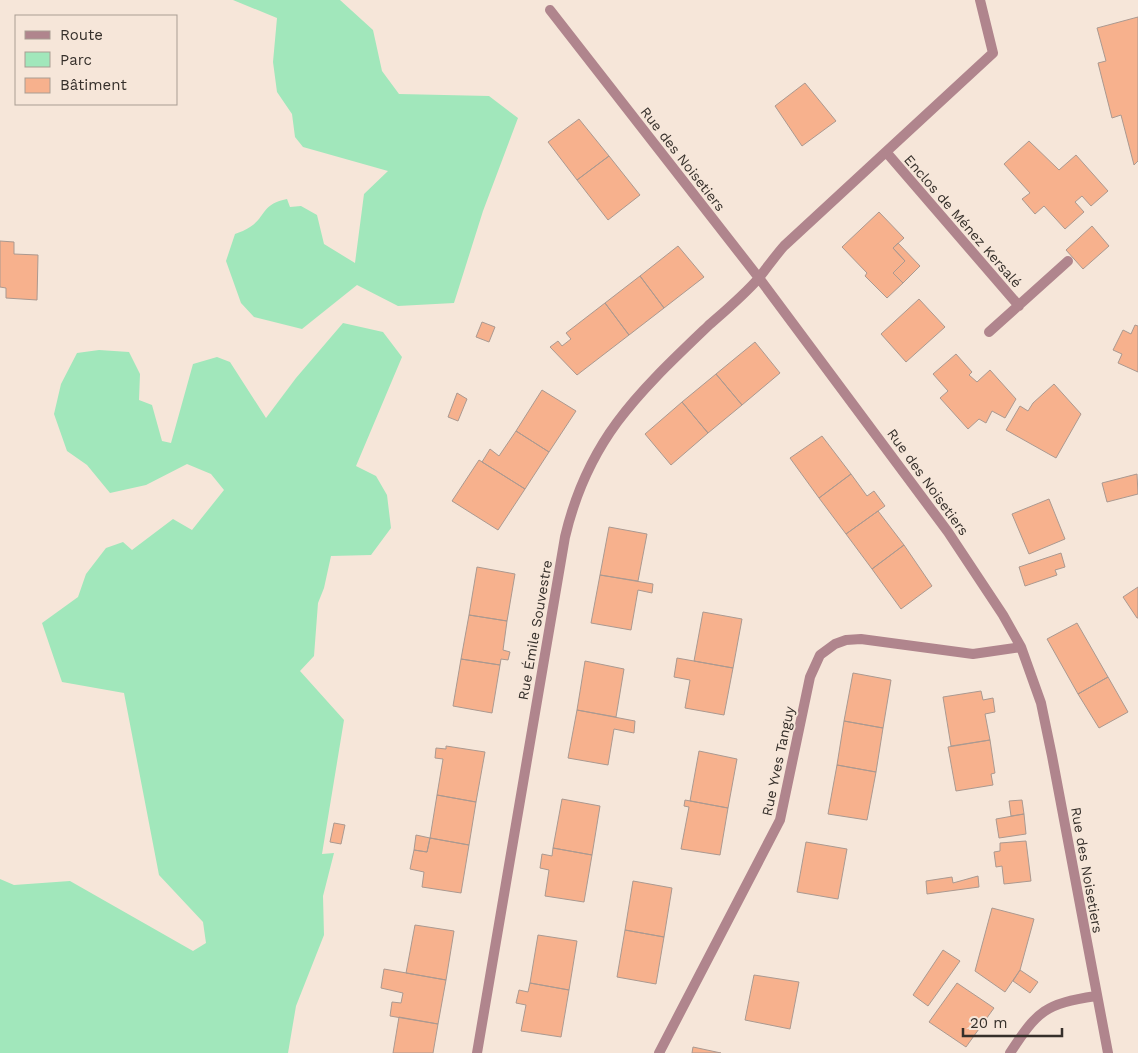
<svg xmlns="http://www.w3.org/2000/svg" width="1138" height="1053" viewBox="0 0 1138 1053" font-family="'Work Sans',sans-serif">
<style>
.green{fill:#a1e7bb}
.building{fill:#f7b18d;stroke:#ab9990}
.lines{fill:none;stroke-linecap:round;stroke-linejoin:round}
.street{stroke:#b0858d;stroke-width:10}
.labels{text-anchor:middle;stroke-width:4;stroke-linejoin:round;paint-order:stroke}
.street-label{font-size:14px;fill:#352f2a;stroke:#f6e6d9}
</style>
<rect width="100%" height="100%" fill="#f6e6d9"/>
<path class="green" d="M 233,0 L 340,0 L 373,30 L 382,71 L 399,94 L 489,96 L 518,118 L 483,211 L 454,303 L 398,306 L 357,285 L 302,329 L 254,317 L 241,303 L 226,261 L 235,234 C 240,232 246,230 250,227 C 266,217 261,204 287,199 L 290,207 L 301,206 L 317,215 L 324,244 L 355,263 L 364,194 L 388,171 L 303,147 L 295,137 L 292,114 L 277,92 L 273,62 L 277,18 Z
M 343,323 L 383,332 L 402,357 L 356,466 L 376,476 L 387,495 L 391,528 L 371,555 L 331,556 L 324,588 L 318,603 L 314,656 L 300,671 L 344,720 L 322,854 L 334,853 L 323,896 L 324,935 L 296,1006 L 288,1053 L 0,1053 L 0,879 L 14,885 L 70,881 L 193,951 L 206,943 L 203,922 L 159,875 L 124,693 L 62,682 L 42,623 L 78,597 L 86,574 L 106,548 L 123,542 L 132,550 L 173,519 L 192,530 L 224,490 L 211,474 L 187,464 L 146,485 L 110,493 L 87,465 L 67,451 L 54,414 L 61,384 L 77,353 L 99,350 L 129,352 L 140,374 L 139,400 L 152,405 L 162,441 L 171,443 L 193,364 L 217,357 L 230,362 L 266,418 L 296,378 Z"/>
<path class="building" d="M 1138,17 L 1138,161 L 1134,165 L 1121,115 L 1112,118 L 1098,63 L 1106,61 L 1097,28 Z
M 805,83 L 836,121 L 802,146 L 775,106 Z
M 579,119 L 609,156 L 577,180 L 548,142 Z
M 1029,141 L 1059,170 L 1076,155 L 1108,191 L 1091,206 L 1082,196 L 1075,202 L 1084,212 L 1065,229 L 1044,206 L 1035,214 L 1022,199 L 1030,193 L 1004,164 Z
M 609,156 L 640,195 L 608,220 L 577,180 Z
M 879,212 L 904,238 L 893,248 L 905,261 L 893,273 L 903,283 L 887,298 L 865,276 L 867,273 L 842,247 Z
M 1092,226 L 1109,246 L 1083,269 L 1066,250 Z
M 0,241 L 14,242 L 14,254 L 38,255 L 37,300 L 6,298 L 6,288 L 0,287 Z
M 898,243 L 920,266 L 903,283 L 893,273 L 905,261 L 893,248 Z
M 678,246 L 704,277 L 664,308 L 640,276 Z
M 640,276 L 664,308 L 629,335 L 605,303 Z
M 919,299 L 945,327 L 906,362 L 881,334 Z
M 605,303 L 629,335 L 577,375 L 550,347 L 558,341 L 562,346 L 571,339 L 566,333 Z
M 482,322 L 495,327 L 489,342 L 476,337 Z
M 1135,325 L 1138,326 L 1138,372 L 1118,363 L 1122,354 L 1113,350 L 1123,330 L 1131,334 Z
M 755,342 L 780,373 L 742,405 L 716,374 Z
M 956,354 L 972,372 L 969,375 L 977,382 L 990,370 L 1016,399 L 1005,418 L 992,411 L 986,423 L 979,419 L 968,429 L 940,398 L 948,391 L 933,374 Z
M 716,374 L 742,405 L 708,433 L 682,402 Z
M 1054,384 L 1081,414 L 1056,458 L 1006,430 L 1020,406 L 1028,411 L 1033,403 Z
M 542,390 L 576,411 L 549,452 L 516,431 Z
M 457,393 L 467,399 L 458,421 L 448,417 Z
M 682,402 L 708,433 L 671,465 L 645,434 Z
M 516,431 L 549,452 L 525,489 L 482,462 L 490,449 L 499,456 Z
M 822,436 L 851,474 L 819,498 L 790,458 Z
M 479,460 L 525,489 L 498,530 L 452,501 Z
M 851,474 L 867,496 L 874,491 L 885,506 L 846,534 L 819,498 Z
M 1137,474 L 1138,494 L 1107,502 L 1102,483 Z
M 1049,499 L 1065,539 L 1029,554 L 1012,514 Z
M 878,511 L 904,545 L 872,569 L 846,534 Z
M 609,527 L 647,534 L 638,581 L 600,575 Z
M 904,545 L 932,586 L 901,609 L 872,569 Z
M 1061,553 L 1065,567 L 1055,570 L 1057,575 L 1025,586 L 1019,567 Z
M 477,567 L 515,574 L 507,621 L 469,615 Z
M 600,575 L 653,584 L 652,593 L 638,590 L 631,630 L 591,623 Z
M 1138,587 L 1138,618 L 1137,618 L 1123,597 Z
M 703,612 L 742,619 L 733,668 L 694,661 Z
M 469,615 L 507,621 L 503,650 L 510,652 L 508,660 L 501,659 L 500,665 L 461,659 Z
M 1077,623 L 1108,677 L 1078,694 L 1047,639 Z
M 677,658 L 733,668 L 724,715 L 685,708 L 690,680 L 674,677 Z
M 461,659 L 500,665 L 492,713 L 453,706 Z
M 585,661 L 624,669 L 616,717 L 577,710 Z
M 853,673 L 891,680 L 883,728 L 844,721 Z
M 1108,677 L 1128,712 L 1099,728 L 1078,694 Z
M 981,691 L 983,700 L 993,698 L 995,712 L 985,714 L 990,740 L 951,746 L 943,697 Z
M 577,710 L 635,721 L 634,733 L 614,729 L 608,765 L 568,758 Z
M 844,721 L 883,728 L 876,772 L 837,765 Z
M 990,740 L 995,773 L 991,774 L 993,785 L 956,791 L 948,747 Z
M 446,746 L 485,752 L 476,802 L 437,795 L 443,759 L 435,758 L 436,748 L 446,749 Z
M 699,751 L 737,759 L 728,808 L 690,801 Z
M 837,765 L 876,772 L 867,820 L 828,814 Z
M 437,795 L 476,802 L 469,845 L 430,838 Z
M 562,799 L 600,806 L 592,855 L 553,848 Z
M 685,800 L 728,808 L 720,855 L 681,849 L 689,807 L 684,806 Z
M 1022,800 L 1024,814 L 1011,816 L 1009,801 Z
M 1024,814 L 1026,834 L 999,838 L 996,819 Z
M 334,823 L 345,825 L 341,844 L 330,842 Z
M 416,835 L 430,838 L 427,852 L 414,850 Z
M 430,838 L 469,845 L 461,893 L 422,887 L 424,872 L 410,869 L 414,850 L 427,852 Z
M 1026,841 L 1031,881 L 1004,884 L 1002,866 L 996,867 L 994,852 L 1000,851 L 1000,843 Z
M 806,842 L 847,849 L 838,899 L 797,892 Z
M 553,848 L 592,855 L 584,902 L 545,896 L 549,870 L 540,868 L 542,854 L 552,856 Z
M 978,876 L 979,887 L 927,894 L 926,881 L 952,877 L 953,883 Z
M 633,881 L 672,888 L 664,937 L 625,930 Z
M 992,908 L 1034,919 L 1020,970 L 1005,992 L 975,971 Z
M 415,925 L 454,931 L 446,980 L 406,973 Z
M 625,930 L 664,937 L 656,984 L 617,977 Z
M 538,935 L 577,941 L 569,990 L 530,983 Z
M 943,950 L 960,961 L 928,1006 L 913,995 Z
M 384,969 L 446,980 L 438,1024 L 390,1016 L 392,1002 L 401,1003 L 403,993 L 381,988 Z
M 1020,970 L 1038,982 L 1030,993 L 1013,981 Z
M 754,975 L 799,982 L 790,1029 L 745,1020 Z
M 530,983 L 569,990 L 561,1037 L 521,1031 L 526,1005 L 516,1003 L 519,990 L 528,992 Z
M 957,983 L 994,1008 L 966,1047 L 929,1022 Z
M 399,1017 L 438,1024 L 433,1053 L 393,1053 Z
M 693,1047 L 721,1053 L 692,1053 Z"/>
<g class="lines">
<path class="street" d="M 550,10 L 759,278 L 948,532 L 1003,615 L 1021,647 L 1041,703 L 1052,756 L 1108,1053
M 887,153 L 1019,306
M 989,332 L 1068,261
M 477,1053 L 565,537 C 588,439 638,393 708,326 C 725,311 743,296 758,279 C 767,268 775,256 784,246 L 993,53 L 980,0
M 659,1053 L 780,820 L 810,677 L 820,655 L 835,644 L 846,640 L 861,639 L 973,654 L 1021,647
M 1010,1053 C 1038,1010 1045,1004 1096,996"/>
</g>
<g class="labels">
<g class="street-label">
<text transform="translate(683 159) rotate(52)" y="5">Rue des Noisetiers</text>
<text transform="translate(963 221) rotate(49)" y="5">Enclos de Ménez Kersalé</text>
<text transform="translate(928 482) rotate(54)" y="5">Rue des Noisetiers</text>
<text transform="translate(535 630) rotate(-80)" y="5">Rue Émile Souvestre</text>
<text transform="translate(778 761) rotate(-78)" y="5">Rue Yves Tanguy</text>
<text transform="translate(1087 870) rotate(80)" y="5">Rue des Noisetiers</text>
</g>
</g>
<rect x="15" y="15" width="162" height="90" fill="#f6e6d9" stroke="#a99d93"/>
<rect x="25" y="31" width="25" height="8" fill="#b0858d" stroke="#a99d93"/>
<text x="60" y="40" font-size="15" fill="#352f2a">Route</text>
<rect x="25" y="52" width="25" height="15" fill="#a1e7bb" stroke="#a99d93"/>
<text x="60" y="65" font-size="15" fill="#352f2a">Parc</text>
<rect x="25" y="78" width="25" height="15" fill="#f7b18d" stroke="#a99d93"/>
<text x="60" y="90" font-size="15" fill="#352f2a">Bâtiment</text>
<path d="M963 1028v8h99v-8" fill="none" stroke="#352f2a" stroke-width="2.5"/>
<text x="970" y="1028" font-size="15" fill="#352f2a" stroke="#f6e6d9" stroke-width="4" paint-order="stroke">20 m</text>
</svg>
